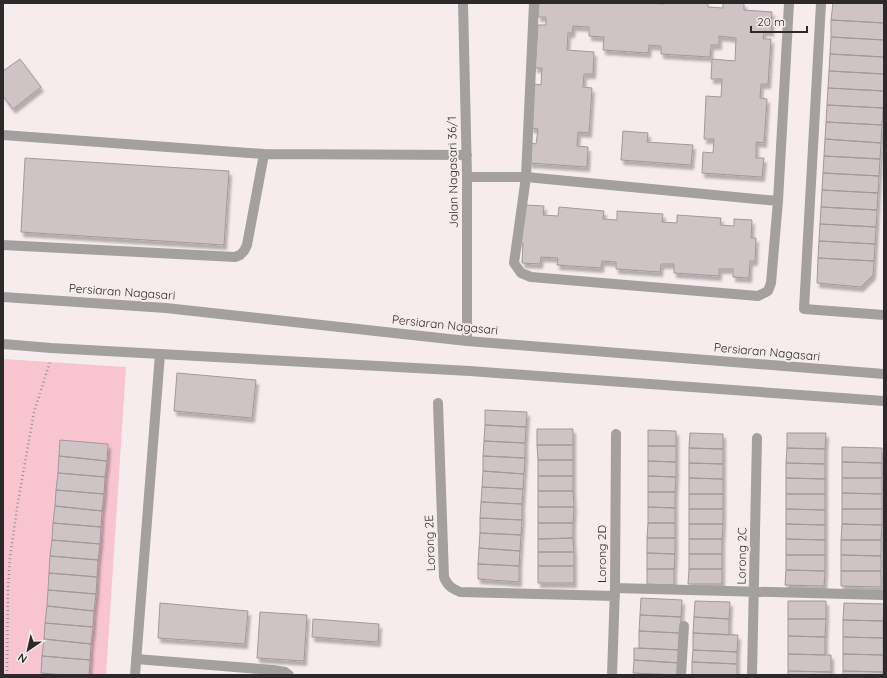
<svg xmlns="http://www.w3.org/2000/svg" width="887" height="678" viewBox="0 0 887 678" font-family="Quicksand,sans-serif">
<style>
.green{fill:#f7c4d0}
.building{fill:#cec4c6;stroke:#a1989a;filter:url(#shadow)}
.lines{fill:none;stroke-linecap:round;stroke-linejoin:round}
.path{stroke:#979091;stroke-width:2.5;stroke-dasharray:1 3;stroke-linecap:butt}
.minor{stroke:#a4a0a0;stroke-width:10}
.labels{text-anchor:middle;stroke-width:4;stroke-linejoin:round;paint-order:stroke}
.street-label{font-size:12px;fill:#2d292a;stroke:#f6ecee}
</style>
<defs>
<filter id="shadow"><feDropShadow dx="2.5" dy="4.5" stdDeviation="1" flood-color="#0004"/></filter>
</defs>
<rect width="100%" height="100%" fill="#f6ecee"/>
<path class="green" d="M 3,359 L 126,367 L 106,675 L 3,675 Z"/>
<path class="building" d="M 539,3 L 648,3 L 664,4 L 664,3 L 708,3 L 708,7 L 723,8 L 723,3 L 744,3 L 744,10 L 772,12 L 771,32 L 764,31 L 763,39 L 771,39 L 768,84 L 761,84 L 760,98 L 767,99 L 764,143 L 756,142 L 756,158 L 764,158 L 762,177 L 702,173 L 703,152 L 713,153 L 714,139 L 704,139 L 706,96 L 721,97 L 722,79 L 711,79 L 712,59 L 735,61 L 736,38 L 719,36 L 719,45 L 711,45 L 710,57 L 661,54 L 661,46 L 649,45 L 648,53 L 603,50 L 604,37 L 589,36 L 589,27 L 573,26 L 572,33 L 568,33 L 567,50 L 594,52 L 593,74 L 584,74 L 583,87 L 592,88 L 589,133 L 578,132 L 577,146 L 588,147 L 587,167 L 529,163 L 531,143 L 536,144 L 538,129 L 531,128 L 534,84 L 541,85 L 542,68 L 535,68 L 538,25 L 546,25 L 546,17 L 538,17 Z
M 833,3 L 884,3 L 884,23 L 831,20 Z
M 831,20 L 884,23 L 884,40 L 831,37 Z
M 831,37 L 884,40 L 884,57 L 830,54 Z
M 830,54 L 884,57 L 884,74 L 829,71 Z
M 20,59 L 41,87 L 13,109 L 3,96 L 3,71 Z
M 829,71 L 884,74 L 884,91 L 828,88 Z
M 828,88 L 884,91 L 883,108 L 827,105 Z
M 827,105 L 883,108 L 882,125 L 826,122 Z
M 826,122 L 882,125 L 881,143 L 825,139 Z
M 623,131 L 648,133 L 647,142 L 693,145 L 691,165 L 621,160 Z
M 825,139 L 881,143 L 880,159 L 824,156 Z
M 824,156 L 880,159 L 879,176 L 823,173 Z
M 25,158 L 229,171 L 224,245 L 21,232 Z
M 823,173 L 879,176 L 878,193 L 822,190 Z
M 822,190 L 878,193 L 877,210 L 821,207 Z
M 526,205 L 544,206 L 543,215 L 558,216 L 559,207 L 604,211 L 603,219 L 617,220 L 617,211 L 663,214 L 662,222 L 677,223 L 677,215 L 721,218 L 720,225 L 734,226 L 734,219 L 752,220 L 751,238 L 756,238 L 755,261 L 750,261 L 749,278 L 733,277 L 733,269 L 719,269 L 719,276 L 674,273 L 674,264 L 661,264 L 660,272 L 616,269 L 616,262 L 602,261 L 601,268 L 557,265 L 558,258 L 541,257 L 540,264 L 522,263 L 523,243 L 519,243 Z
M 821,207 L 877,210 L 876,227 L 820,224 Z
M 820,224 L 876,227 L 875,244 L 819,241 Z
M 819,241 L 875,244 L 874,261 L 818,258 Z
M 818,258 L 874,261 L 873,275 L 861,287 L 817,283 Z
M 177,373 L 256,380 L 252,418 L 174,411 Z
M 485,410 L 527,412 L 526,427 L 485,425 Z
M 485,425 L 526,427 L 525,443 L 484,441 Z
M 537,429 L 573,429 L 573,445 L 537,445 Z
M 648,430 L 676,431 L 676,446 L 648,446 Z
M 690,433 L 723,434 L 723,449 L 689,448 Z
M 787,433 L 826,433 L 825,449 L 787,448 Z
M 60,440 L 108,444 L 107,461 L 59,456 Z
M 484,441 L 525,443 L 525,458 L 483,456 Z
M 537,445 L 573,445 L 573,460 L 538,460 Z
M 648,446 L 676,446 L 676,462 L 648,461 Z
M 842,447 L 882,448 L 882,463 L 842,462 Z
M 689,448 L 723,449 L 723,464 L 689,463 Z
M 787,448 L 825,449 L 825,464 L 786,463 Z
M 59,456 L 107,461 L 105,477 L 58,473 Z
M 483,456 L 525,458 L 524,474 L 483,471 Z
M 538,460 L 573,460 L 573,476 L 538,476 Z
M 648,461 L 676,462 L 676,477 L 648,476 Z
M 842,462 L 882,463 L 882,478 L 842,478 Z
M 689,463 L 723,464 L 723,479 L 689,478 Z
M 786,463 L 825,464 L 825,479 L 786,478 Z
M 483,471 L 524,474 L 523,489 L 482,487 Z
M 58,473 L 105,477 L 104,494 L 56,490 Z
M 538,476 L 573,476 L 573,491 L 538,491 Z
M 648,476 L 676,477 L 675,492 L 648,492 Z
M 689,478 L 723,479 L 723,494 L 689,494 Z
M 786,478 L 825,479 L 825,494 L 786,494 Z
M 842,478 L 882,478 L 882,494 L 842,493 Z
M 482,487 L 523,489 L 522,504 L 481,502 Z
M 56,490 L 104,494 L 102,511 L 55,506 Z
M 538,491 L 573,491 L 574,507 L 538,507 Z
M 648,492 L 675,492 L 675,508 L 648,507 Z
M 842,493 L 882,494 L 882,509 L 842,509 Z
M 689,494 L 723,494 L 723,509 L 689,509 Z
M 786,494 L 825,494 L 825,510 L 786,509 Z
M 481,502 L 522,504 L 522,520 L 480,518 Z
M 55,506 L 102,511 L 101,527 L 53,523 Z
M 538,507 L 574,507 L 573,523 L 538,523 Z
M 648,507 L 675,508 L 675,523 L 648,523 Z
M 689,509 L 723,509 L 723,524 L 689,524 Z
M 786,509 L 825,510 L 825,525 L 786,524 Z
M 842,509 L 882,509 L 882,525 L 842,524 Z
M 480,518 L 522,520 L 521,535 L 480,533 Z
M 53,523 L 101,527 L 100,544 L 52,540 Z
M 538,523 L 573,523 L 573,538 L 538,539 Z
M 648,523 L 675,523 L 675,538 L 647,538 Z
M 689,524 L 723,524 L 722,539 L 689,539 Z
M 786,524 L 825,525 L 825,540 L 786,539 Z
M 842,524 L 882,525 L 881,540 L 841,540 Z
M 480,533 L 521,535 L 520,551 L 479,548 Z
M 573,538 L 574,552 L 538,552 L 538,539 Z
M 647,538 L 675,538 L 675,554 L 647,553 Z
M 689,539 L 722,539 L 722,554 L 689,554 Z
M 786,539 L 825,540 L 825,555 L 786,555 Z
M 52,540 L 100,544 L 98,560 L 50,556 Z
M 841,540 L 881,540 L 881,556 L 841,555 Z
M 479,548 L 520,551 L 519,566 L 478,564 Z
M 538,552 L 574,552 L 574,566 L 538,566 Z
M 647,553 L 675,554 L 674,569 L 647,569 Z
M 689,554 L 722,554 L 722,569 L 689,569 Z
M 786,555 L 825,555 L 825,571 L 786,570 Z
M 841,555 L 881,556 L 881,571 L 841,571 Z
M 50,556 L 98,560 L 97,577 L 49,573 Z
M 478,564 L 519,566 L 519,582 L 478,579 Z
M 538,566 L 574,566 L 574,583 L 538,583 Z
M 647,569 L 674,569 L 674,585 L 647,584 Z
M 689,569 L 722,569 L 722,584 L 688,584 Z
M 786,570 L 825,571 L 824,586 L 785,585 Z
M 841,571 L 881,571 L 881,587 L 841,586 Z
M 49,573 L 97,577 L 96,594 L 48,590 Z
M 48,590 L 96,594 L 94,611 L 47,606 Z
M 641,598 L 682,600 L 681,617 L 640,615 Z
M 695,601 L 730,602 L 729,619 L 694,617 Z
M 788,601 L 826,601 L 826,619 L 788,619 Z
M 160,603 L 248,611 L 245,644 L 158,638 Z
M 844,603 L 884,604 L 883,621 L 843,620 Z
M 47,606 L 94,611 L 93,627 L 45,623 Z
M 260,612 L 307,615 L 304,661 L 257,658 Z
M 640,615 L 681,617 L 680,633 L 639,631 Z
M 694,617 L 729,619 L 729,635 L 693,633 Z
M 313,619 L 379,624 L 378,642 L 312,637 Z
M 788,619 L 826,619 L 825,637 L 788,636 Z
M 843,620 L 883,621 L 883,638 L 843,637 Z
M 45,623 L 93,627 L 91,644 L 44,639 Z
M 639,631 L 680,633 L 680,650 L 639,648 Z
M 693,633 L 738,635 L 737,652 L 693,650 Z
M 788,636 L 825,637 L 825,655 L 788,654 Z
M 843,637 L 883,638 L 883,655 L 843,654 Z
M 44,639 L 91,644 L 90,660 L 42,656 Z
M 634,648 L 680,650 L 679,663 L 634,660 Z
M 693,650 L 737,652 L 737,664 L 692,662 Z
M 788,654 L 831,655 L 831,672 L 788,671 Z
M 843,654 L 883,655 L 883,672 L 843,671 Z
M 42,656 L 90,660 L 89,675 L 65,675 L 41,673 Z
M 634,660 L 679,663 L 679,675 L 633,673 Z
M 692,662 L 737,664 L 737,675 L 692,675 Z
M 788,671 L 831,672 L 831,675 L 788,675 Z
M 843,671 L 883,672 L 883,675 L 843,675 Z"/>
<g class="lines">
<path class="path" d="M 7,675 L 8,588 L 10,557 L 18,502 L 34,412 L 50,362"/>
<path class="minor" d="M 463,3 L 467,177 L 467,341
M 534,3 L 526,177 L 514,263 L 521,273 L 531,277 L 758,296 L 768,291 L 771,283 L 778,201
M 821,3 L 804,309 L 884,315
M 3,135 L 264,154 L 467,155
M 467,177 L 526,177 L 778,201 L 789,3
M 3,245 L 235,257 L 240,255 L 244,251 L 247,245 L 264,154
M 3,297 L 166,308 L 467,341 L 884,374
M 3,344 L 51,348 L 470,371 L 884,401
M 438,403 L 444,577 C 447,585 451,588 460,592 L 615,596
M 615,588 L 884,595
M 136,659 L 273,670 L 285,672 L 289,675
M 135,675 L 160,354
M 612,675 L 615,588 L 616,434
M 681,675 L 684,626
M 752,675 L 757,438"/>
</g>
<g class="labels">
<g class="street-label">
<text transform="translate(453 172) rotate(-91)" y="4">Jalan Nagasari 36/1</text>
<text transform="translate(122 292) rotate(4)" y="4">Persiaran Nagasari</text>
<text transform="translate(445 325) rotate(6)" y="4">Persiaran Nagasari</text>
<text transform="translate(767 352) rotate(5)" y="4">Persiaran Nagasari</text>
<text transform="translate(430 543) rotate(-92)" y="4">Lorong 2E</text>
<text transform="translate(602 554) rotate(-90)" y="4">Lorong 2D</text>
<text transform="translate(742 556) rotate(-89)" y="4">Lorong 2C</text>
</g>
</g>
<rect width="887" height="678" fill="none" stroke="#2d292a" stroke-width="8"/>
<g transform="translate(28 650) rotate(214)" stroke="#f6ecee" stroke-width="3" paint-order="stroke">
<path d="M0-3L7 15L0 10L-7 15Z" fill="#2d292a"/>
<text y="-6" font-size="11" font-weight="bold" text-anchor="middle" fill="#2d292a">N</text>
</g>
<path d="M751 26v6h56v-6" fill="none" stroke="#2d292a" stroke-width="2"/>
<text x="757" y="26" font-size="12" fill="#2d292a" stroke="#f6ecee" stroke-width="3" paint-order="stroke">20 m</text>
</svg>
